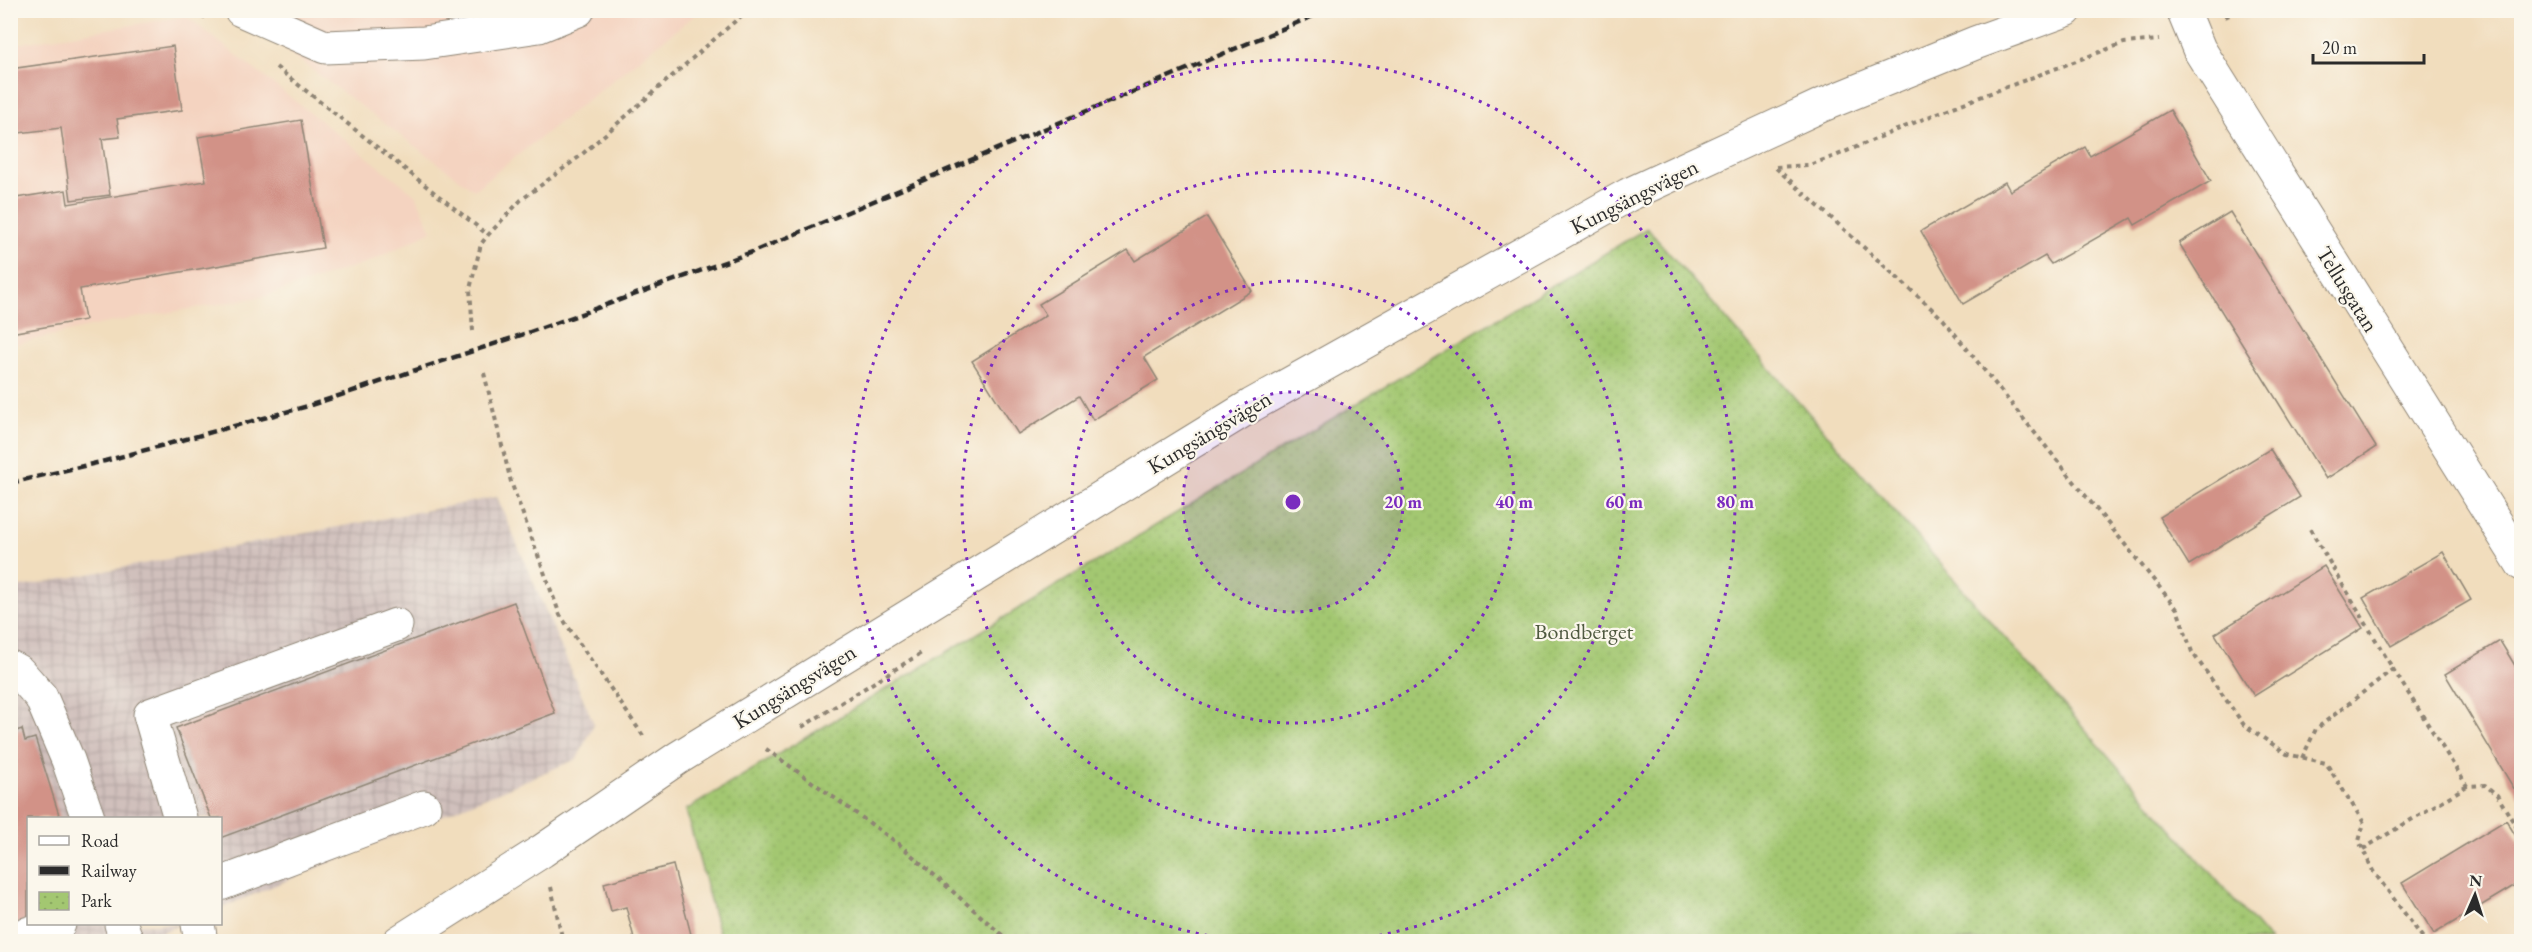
<svg xmlns="http://www.w3.org/2000/svg" width="2532" height="952" viewBox="0 0 2532 952" font-family="'EB Garamond',serif">
<style>
.built{fill:#f4d3c0}
.industrial{fill:url(#industrial-grid)}
.park{fill:url(#park-dots);stroke:#67794e;stroke-width:1.5}
.building{fill:#d29287}
.lines{fill:none;stroke-linecap:round;stroke-linejoin:round}
.minor-casing{stroke:#8e8474;stroke-width:35}
.path{stroke:#8e8474;stroke-width:4;stroke-dasharray:4.5 4.5;stroke-linecap:butt}
.minor{stroke:#fff;stroke-width:33}
.rail{stroke:#2b2b2b;stroke-width:4.5;stroke-dasharray:9 4.5;stroke-linecap:butt}
.ring{fill:none;stroke:#7b2cbf;stroke-width:3;stroke-dasharray:3 6}
.labels{text-anchor:middle;stroke-width:4.5;stroke-linejoin:round;paint-order:stroke}
.street-label{font-size:22px;fill:#2b2b2b;stroke:#fbf7ec}
.park-label{font-size:22px;fill:#4f5a40;stroke:#fbf7ec}
.centre{fill:#7b2cbf;stroke:#fbf7ec;stroke-width:3}
.ring-label{font-size:18px;text-anchor:middle;font-weight:bold;fill:#7b2cbf;stroke:#fbf7ec;stroke-width:4.5;stroke-linejoin:round;paint-order:stroke}
</style>
<defs>
<pattern id="industrial-grid" width="8" height="8" patternUnits="userSpaceOnUse" patternTransform="scale(1.5)"><rect width="8" height="8" fill="#d0c0bc"/><path d="M0 4h8M4 0v8" fill="none" stroke="#b3a5a2"/></pattern>
<pattern id="park-dots" width="8" height="8" patternUnits="userSpaceOnUse" patternTransform="scale(1.5)"><rect width="8" height="8" fill="#a3c771"/><path d="M2 2h.1M6 6h.1" fill="none" stroke="#8cab62" stroke-width="1.8" stroke-linecap="round"/></pattern>
</defs>
<rect width="100%" height="100%" fill="#fbf7ec"/>
<filter id="ink" filterUnits="userSpaceOnUse"><feTurbulence type="fractalNoise" baseFrequency=".0167" numOctaves="2"/><feDisplacementMap in="SourceGraphic" scale="12" xChannelSelector="R" yChannelSelector="G"/><feConvolveMatrix kernelMatrix="1 2 1 2 8 2 1 2 1" color-interpolation-filters="sRGB"/></filter>
<filter id="wash" filterUnits="userSpaceOnUse"><feTurbulence type="fractalNoise" baseFrequency=".008" numOctaves="4" result="noise"/><feDisplacementMap in="SourceGraphic" scale="24" xChannelSelector="R" yChannelSelector="G"/><feGaussianBlur stdDeviation="1.35" result="paint"/><feColorMatrix in="noise" values="0 0 0 0 0 0 0 0 0 0 0 0 0 0 0 0 0 1.4 0 .05"/><feComposite in="paint" operator="in"/></filter>
<g filter="url(#wash)">
<rect width="100%" height="100%" fill="#f1ddbd"/>
<path class="built" d="M 233,11 L 700,11 L 474,190 Z
M 186,16 L 416,195 L 432,231 L 371,261 L 266,296 L 107,323 L 11,345 L 11,45 Z"/>
<path class="industrial" d="M 497,497 L 594,724 L 577,759 L 221,908 L 220,818 L 28,818 L 28,924 L 182,924 L 139,941 L 11,941 L 10,589 Z"/>
<path class="park" d="M 1647,228 L 2270,941 L 721,941 L 686,810 Z"/>
<g id="blocks">
<path class="building" d="M 173,46 L 182,110 L 117,119 L 120,137 L 102,139 L 110,195 L 71,200 L 61,128 L 10,134 L 10,69 Z
M 2170,110 L 2211,181 L 2135,225 L 2131,218 L 2051,264 L 2045,256 L 1963,304 L 1921,231 L 2005,182 L 2010,191 L 2085,147 L 2090,156 Z
M 301,120 L 323,248 L 80,289 L 85,320 L 10,333 L 10,199 L 66,190 L 68,204 L 206,181 L 198,137 Z
M 2230,212 L 2376,447 L 2326,479 L 2179,243 Z
M 1207,217 L 1252,291 L 1144,357 L 1158,380 L 1093,420 L 1079,396 L 1018,434 L 972,361 L 1046,315 L 1039,304 L 1128,250 L 1135,261 Z
M 2270,449 L 2300,497 L 2189,565 L 2159,517 Z
M 2443,552 L 2471,600 L 2391,646 L 2363,598 Z
M 2324,566 L 2363,628 L 2254,696 L 2215,634 Z
M 514,602 L 555,713 L 220,838 L 220,818 L 211,818 L 176,728 Z
M 2500,641 L 2522,677 L 2522,802 L 2445,674 Z
M 22,729 L 25,741 L 35,738 L 60,818 L 28,818 L 28,920 L 10,926 L 10,733 Z
M 2506,820 L 2522,846 L 2522,881 L 2434,934 L 2402,883 Z
M 673,865 L 693,942 L 635,942 L 626,907 L 611,911 L 604,883 Z"/>
</g>
</g>
<g filter="url(#ink)">
<use href="#blocks" fill-opacity="0" stroke="#8e8474" stroke-width="1.5"/>
<g class="lines">
<g class="minor-casing">
<path id="minor" d="M 241,10 L 325,47 L 424,43 L 539,26 L 578,10
M 2183,10 L 2199,49 L 2522,564
M 10,667 L 19,672 L 41,697 L 68,760 L 88,818
M 180,818 L 150,715 L 396,625
M 220,884 L 424,807
M 121,924 L 127,942
M 198,924 L 201,942
M 10,939 L 59,924
M 399,942 L 542,851 L 678,758 L 1252,405 L 1628,195 L 1820,106 L 1975,43 L 2066,10"/>
</g>
<path class="path" d="M 194,10 L 206,18
M 2225,17 L 2240,10
M 276,67 L 488,235
M 1776,167 L 1809,165 L 1835,156 L 1940,112 L 2124,43 L 2159,40
M 1776,168 L 1943,319 L 2177,609 L 2192,652 L 2244,725 L 2287,754 L 2326,763 L 2364,823 L 2359,841 L 2373,871 L 2426,942
M 473,331 L 470,289 L 481,244 L 488,235 L 521,200 L 579,157 L 748,10
M 484,373 L 511,482 L 560,615 L 644,737
M 2393,669 L 2467,786 L 2485,785 L 2497,795 L 2522,836
M 802,727 L 923,652
M 766,749 L 899,844 L 1010,942
M 2302,758 L 2316,729 L 2393,669 L 2310,529
M 2363,849 L 2467,786
M 551,887 L 563,942"/>
<use href="#minor" class="minor"/>
<path class="rail" d="M 10,483 L 105,461 L 308,406 L 542,328 L 755,251 L 1327,10"/>
</g>
</g>
<circle cx="1293" cy="502" r="110" fill="#7b2cbf" fill-opacity=".12"/>
<g class="ring">
<circle cx="1293" cy="502" r="110"/>
<circle cx="1293" cy="502" r="221"/>
<circle cx="1293" cy="502" r="331"/>
<path d="M1243 941A442 442 0 1 1 1343 941"/>
</g>
<g class="labels">
<g class="street-label">
<text transform="translate(1634 196) rotate(-27)" y="8">Kungsängsvägen</text>
<text transform="translate(2348 289) rotate(58)" y="8">Tellusgatan</text>
<text transform="translate(1209 432) rotate(-31)" y="8">Kungsängsvägen</text>
<text transform="translate(794 686) rotate(-32)" y="8">Kungsängsvägen</text>
</g>
<g class="park-label">
<text x="1584" y="639">Bondberget</text>
</g>
</g>
<circle cx="1293" cy="502" r="9" class="centre"/>
<g class="ring-label">
<text x="1403" y="508">20 m</text>
<text x="1514" y="508">40 m</text>
<text x="1624" y="508">60 m</text>
<text x="1735" y="508">80 m</text>
</g>
<rect width="2532" height="952" fill="none" stroke="#fbf7ec" stroke-width="36"/>
<rect x="27" y="817" width="195" height="108" fill="#fbf7ec" stroke="#a8a59f" stroke-width="1.5"/>
<rect x="39" y="836" width="30" height="9" fill="#ffffff" stroke="#a8a59f" stroke-width="1.5"/>
<text x="81" y="847" font-size="18" fill="#2b2b2b">Road</text>
<rect x="39" y="866" width="30" height="9" fill="#2b2b2b" stroke="#a8a59f" stroke-width="1.5"/>
<text x="81" y="877" font-size="18" fill="#2b2b2b">Railway</text>
<rect x="39" y="892" width="30" height="18" fill="url(#park-dots)" stroke="#a8a59f" stroke-width="1.5"/>
<text x="81" y="907" font-size="18" fill="#2b2b2b">Park</text>
<g transform="translate(2475 895) rotate(3)" stroke="#fbf7ec" stroke-width="4.5" paint-order="stroke">
<path d="M0-4.5L10 22L0 15L-10 22Z" fill="#2b2b2b"/>
<text y="-9" font-size="16" font-weight="bold" text-anchor="middle" fill="#2b2b2b">N</text>
</g>
<path d="M2313 54v9h111v-9" fill="none" stroke="#2b2b2b" stroke-width="3"/>
<text x="2322" y="54" font-size="18" fill="#2b2b2b" stroke="#fbf7ec" stroke-width="4.5" paint-order="stroke">20 m</text>
</svg>
